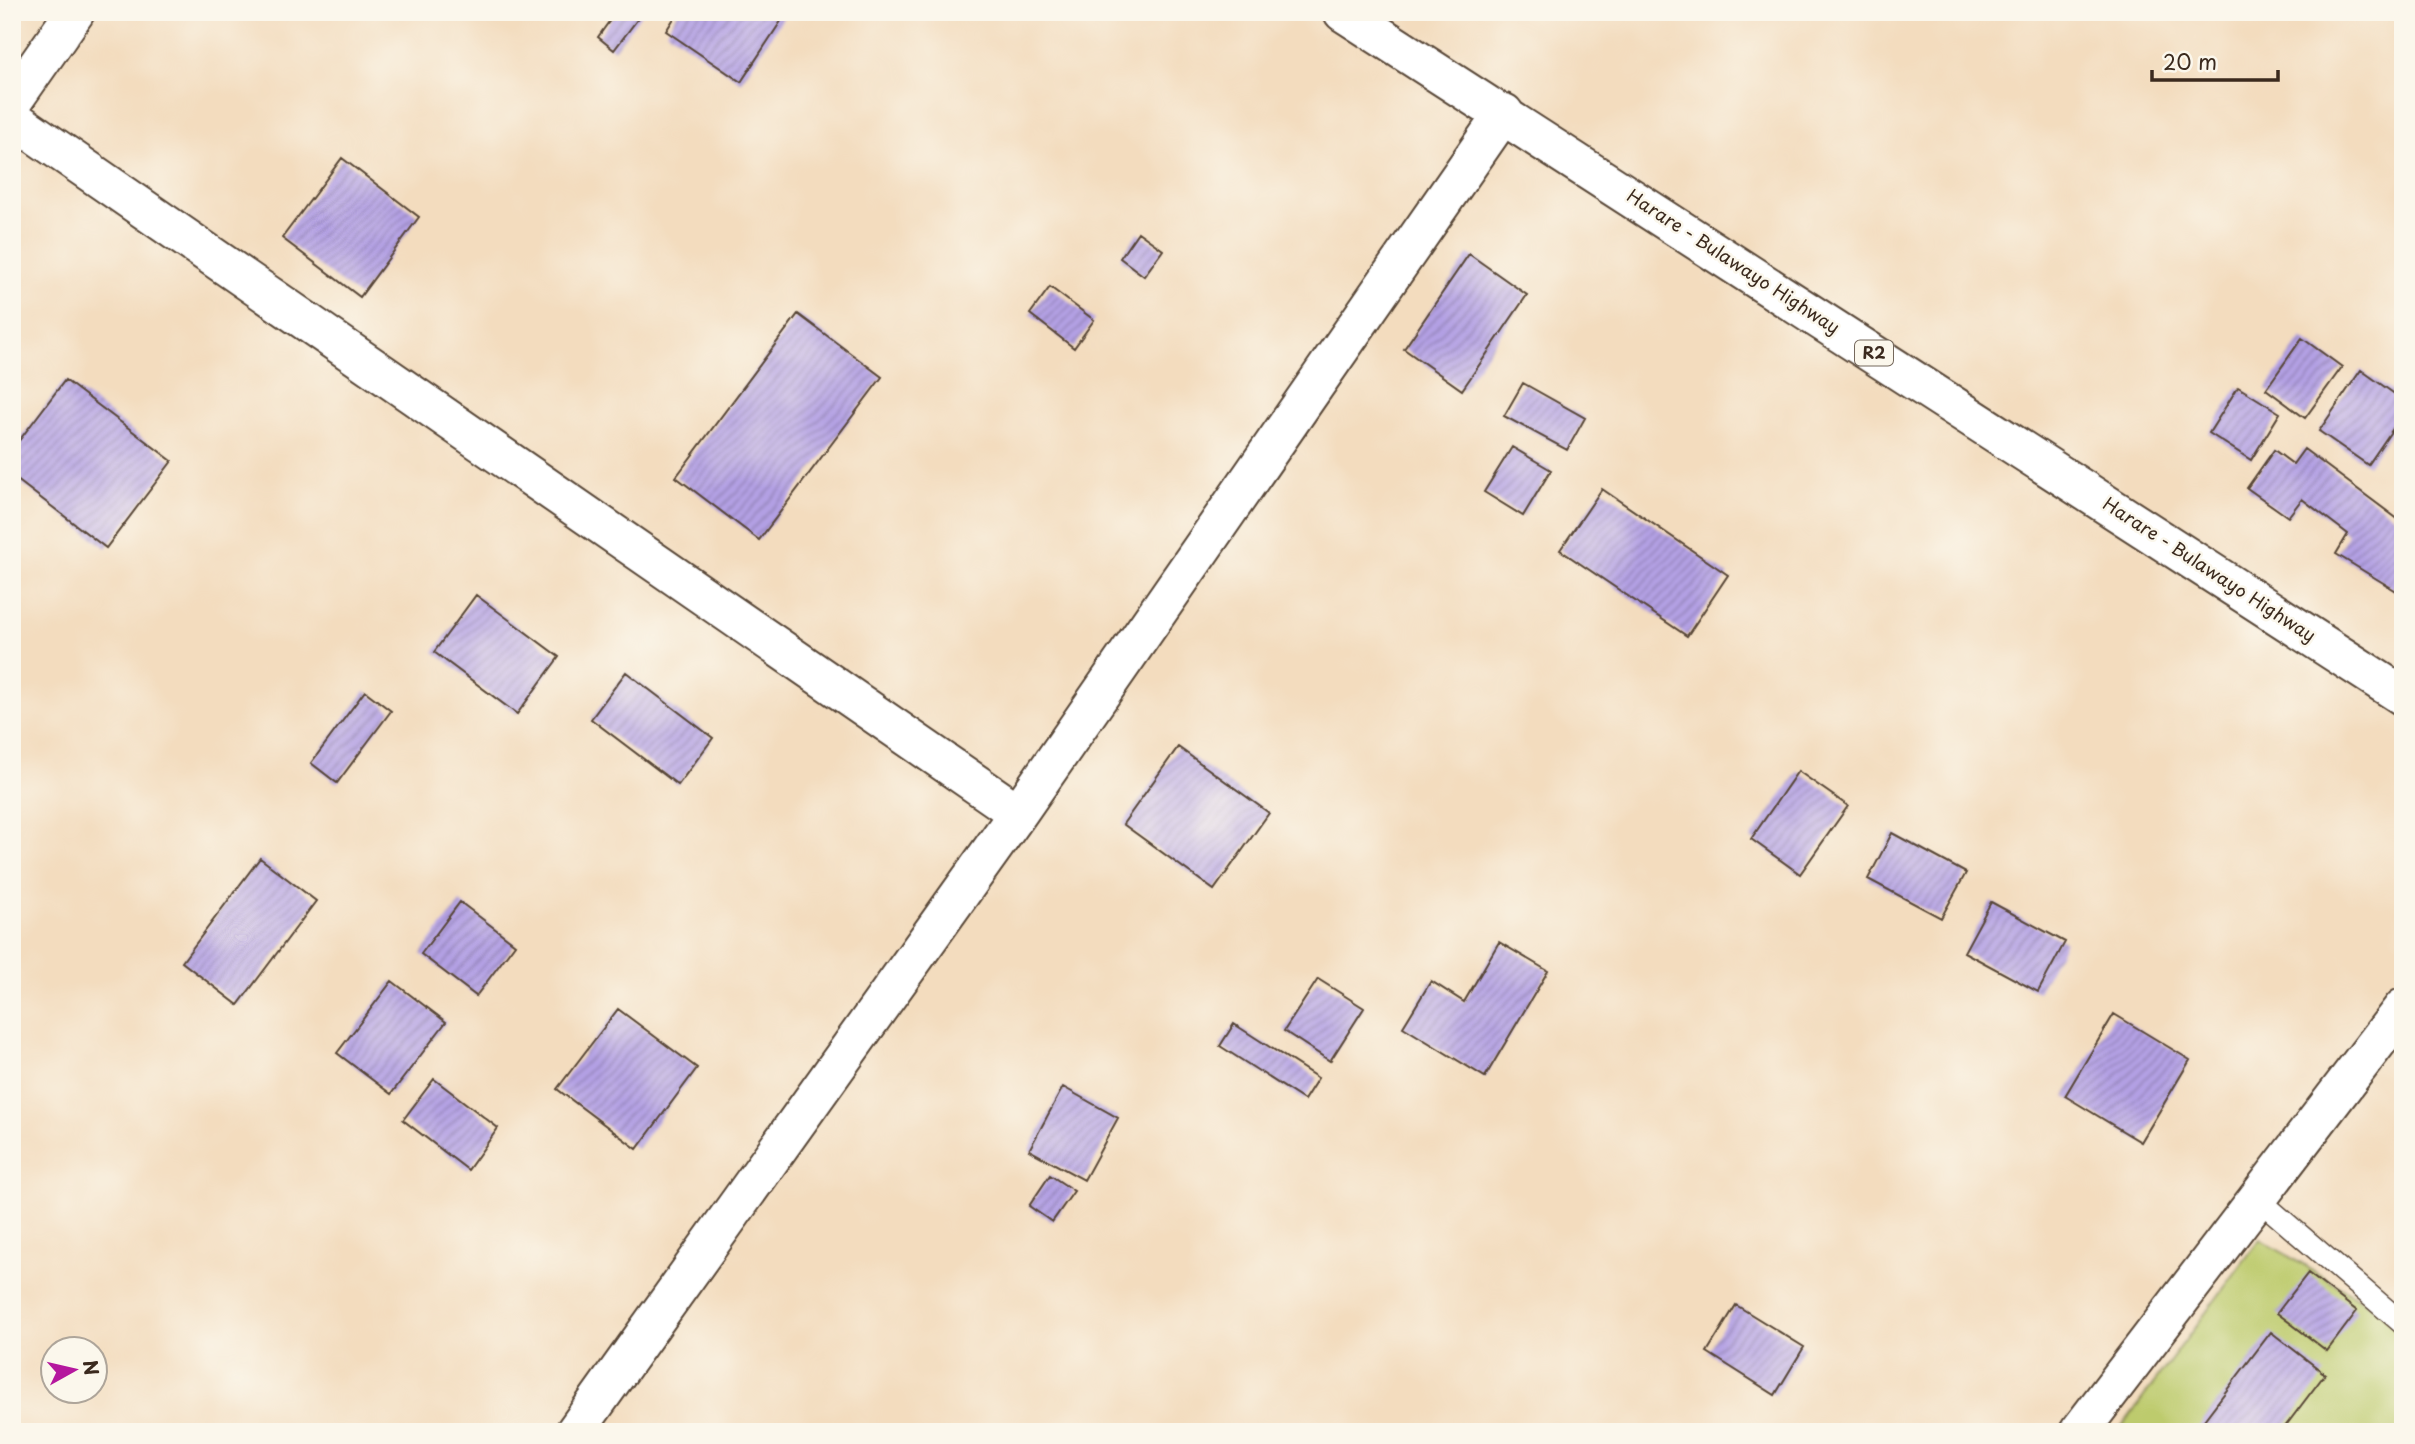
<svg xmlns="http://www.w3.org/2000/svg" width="2415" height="1444" viewBox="0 0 2415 1444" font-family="'Playpen Sans',sans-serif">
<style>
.green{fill:#bdcb6d;stroke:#7c7a46;stroke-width:2}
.building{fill:url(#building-hatch)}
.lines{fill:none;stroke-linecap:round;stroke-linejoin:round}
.service-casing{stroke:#574536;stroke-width:24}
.minor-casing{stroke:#574536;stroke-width:42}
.trunk-casing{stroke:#574536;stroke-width:42}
.service{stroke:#fff;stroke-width:21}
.minor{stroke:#fff;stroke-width:38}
.trunk{stroke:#fff;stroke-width:38}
.labels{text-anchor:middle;stroke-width:5;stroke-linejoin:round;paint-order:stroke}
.shield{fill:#fbf7ec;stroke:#75685c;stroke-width:2}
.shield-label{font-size:16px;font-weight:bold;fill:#3b2a1e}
.street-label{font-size:18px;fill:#3b2a1e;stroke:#fbf7ec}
</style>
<defs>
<pattern id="building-hatch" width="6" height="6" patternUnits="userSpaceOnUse" patternTransform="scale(1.75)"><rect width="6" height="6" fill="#b3a0e4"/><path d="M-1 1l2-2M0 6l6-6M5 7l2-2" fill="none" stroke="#9383b8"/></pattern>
</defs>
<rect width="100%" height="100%" fill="#fbf7ec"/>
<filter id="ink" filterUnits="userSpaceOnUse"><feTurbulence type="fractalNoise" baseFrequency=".0143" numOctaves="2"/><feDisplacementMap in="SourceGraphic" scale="14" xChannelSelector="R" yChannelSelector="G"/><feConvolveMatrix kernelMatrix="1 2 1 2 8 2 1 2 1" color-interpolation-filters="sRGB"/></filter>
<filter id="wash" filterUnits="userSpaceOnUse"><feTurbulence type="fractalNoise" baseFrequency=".00686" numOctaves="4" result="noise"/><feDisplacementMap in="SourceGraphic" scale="28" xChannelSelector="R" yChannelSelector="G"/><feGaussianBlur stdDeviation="1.57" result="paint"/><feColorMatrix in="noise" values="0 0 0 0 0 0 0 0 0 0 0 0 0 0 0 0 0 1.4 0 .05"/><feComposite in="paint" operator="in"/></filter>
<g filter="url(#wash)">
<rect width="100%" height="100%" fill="#f3dcbe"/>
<path class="green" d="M 2260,1239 L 2403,1325 L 2403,1432 L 2118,1432 Z"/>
<g id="blocks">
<path class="building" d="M 616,12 L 643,12 L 614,50 L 598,37 Z
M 678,12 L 787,12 L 741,82 L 666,31 Z
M 342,158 L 419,217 L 360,297 L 282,238 Z
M 1138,232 L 1163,250 L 1144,276 L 1120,258 Z
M 1469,254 L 1527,295 L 1462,390 L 1404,349 Z
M 1050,287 L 1094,320 L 1074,348 L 1030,314 Z
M 798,314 L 882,377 L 759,540 L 676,477 Z
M 2302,338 L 2342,367 L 2305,418 L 2266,389 Z
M 2361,370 L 2403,400 L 2403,414 L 2368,465 L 2319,431 Z
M 65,380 L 172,461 L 106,548 L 12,476 L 12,450 Z
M 1523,383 L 1585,418 L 1567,450 L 1504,416 Z
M 2238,387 L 2280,413 L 2251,460 L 2209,433 Z
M 1512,447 L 1551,470 L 1523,516 L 1484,492 Z
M 2304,449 L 2403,523 L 2403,595 L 2336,554 L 2348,534 L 2302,499 L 2288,517 L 2247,488 L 2274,450 L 2293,464 Z
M 1602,489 L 1728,575 L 1687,636 L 1560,550 Z
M 476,595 L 559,657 L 517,714 L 434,652 Z
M 626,672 L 713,738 L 678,785 L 591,719 Z
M 365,691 L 391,711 L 337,783 L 311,763 Z
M 1178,747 L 1269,813 L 1214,890 L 1123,824 Z
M 1798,771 L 1848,806 L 1800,874 L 1751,839 Z
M 1892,833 L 1966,873 L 1941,918 L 1868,879 Z
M 260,858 L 316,901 L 238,1005 L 182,962 Z
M 460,902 L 515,944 L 476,996 L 421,954 Z
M 1991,902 L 2065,942 L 2038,992 L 1964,952 Z
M 1499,942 L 1548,971 L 1485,1077 L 1403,1027 L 1431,981 L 1464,1002 Z
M 1318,979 L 1364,1008 L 1330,1061 L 1284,1031 Z
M 392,981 L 446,1022 L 391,1094 L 337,1053 Z
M 618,1009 L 697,1068 L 637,1149 L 557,1089 Z
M 2114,1014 L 2190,1060 L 2141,1142 L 2065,1096 Z
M 1234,1024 L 1318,1078 L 1304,1100 L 1220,1046 Z
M 434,1079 L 498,1128 L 468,1170 L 403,1120 Z
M 1063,1087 L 1118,1118 L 1084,1180 L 1029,1150 Z
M 1050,1175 L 1074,1191 L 1052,1222 L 1029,1206 Z
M 2308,1273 L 2357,1311 L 2327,1351 L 2277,1313 Z
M 1736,1305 L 1804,1347 L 1775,1395 L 1707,1352 Z
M 2271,1332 L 2325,1374 L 2281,1432 L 2195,1432 Z"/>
</g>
</g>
<g filter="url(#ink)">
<use href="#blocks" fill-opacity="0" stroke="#574536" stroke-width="2"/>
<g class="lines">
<g class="service-casing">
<path id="service" d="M 2257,1198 L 2403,1324"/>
</g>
<g class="minor-casing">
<path id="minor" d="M 12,102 L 75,12
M 12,118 L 1018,813
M 575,1432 L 1018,813 L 1504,113
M 2079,1432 L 2403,1008"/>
</g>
<g class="trunk-casing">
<path id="trunk" d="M 1343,12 L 2403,696"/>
</g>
<use href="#service" class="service"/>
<use href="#minor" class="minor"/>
<use href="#trunk" class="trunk"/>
</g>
</g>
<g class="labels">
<rect class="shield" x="1855" y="340.5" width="38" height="25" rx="5"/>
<g class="shield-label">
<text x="1874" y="359">R2</text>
</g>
<g class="street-label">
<text transform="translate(1733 262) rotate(33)" y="6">Harare - Bulawayo Highway</text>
<text transform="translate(2209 570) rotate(33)" y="6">Harare - Bulawayo Highway</text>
</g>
</g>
<rect width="2415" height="1444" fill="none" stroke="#fbf7ec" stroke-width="42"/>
<g transform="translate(74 1370) rotate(82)"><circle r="33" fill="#fbf7ec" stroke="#aea59a" stroke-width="2"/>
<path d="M0-5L12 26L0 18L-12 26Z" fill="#b5179e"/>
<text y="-10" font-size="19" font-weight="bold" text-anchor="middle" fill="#3b2a1e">N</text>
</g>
<path d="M2152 70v10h126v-10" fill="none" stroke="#3b2a1e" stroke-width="3.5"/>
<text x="2163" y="70" font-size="21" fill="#3b2a1e" stroke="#fbf7ec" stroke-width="5" paint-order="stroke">20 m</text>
</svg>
